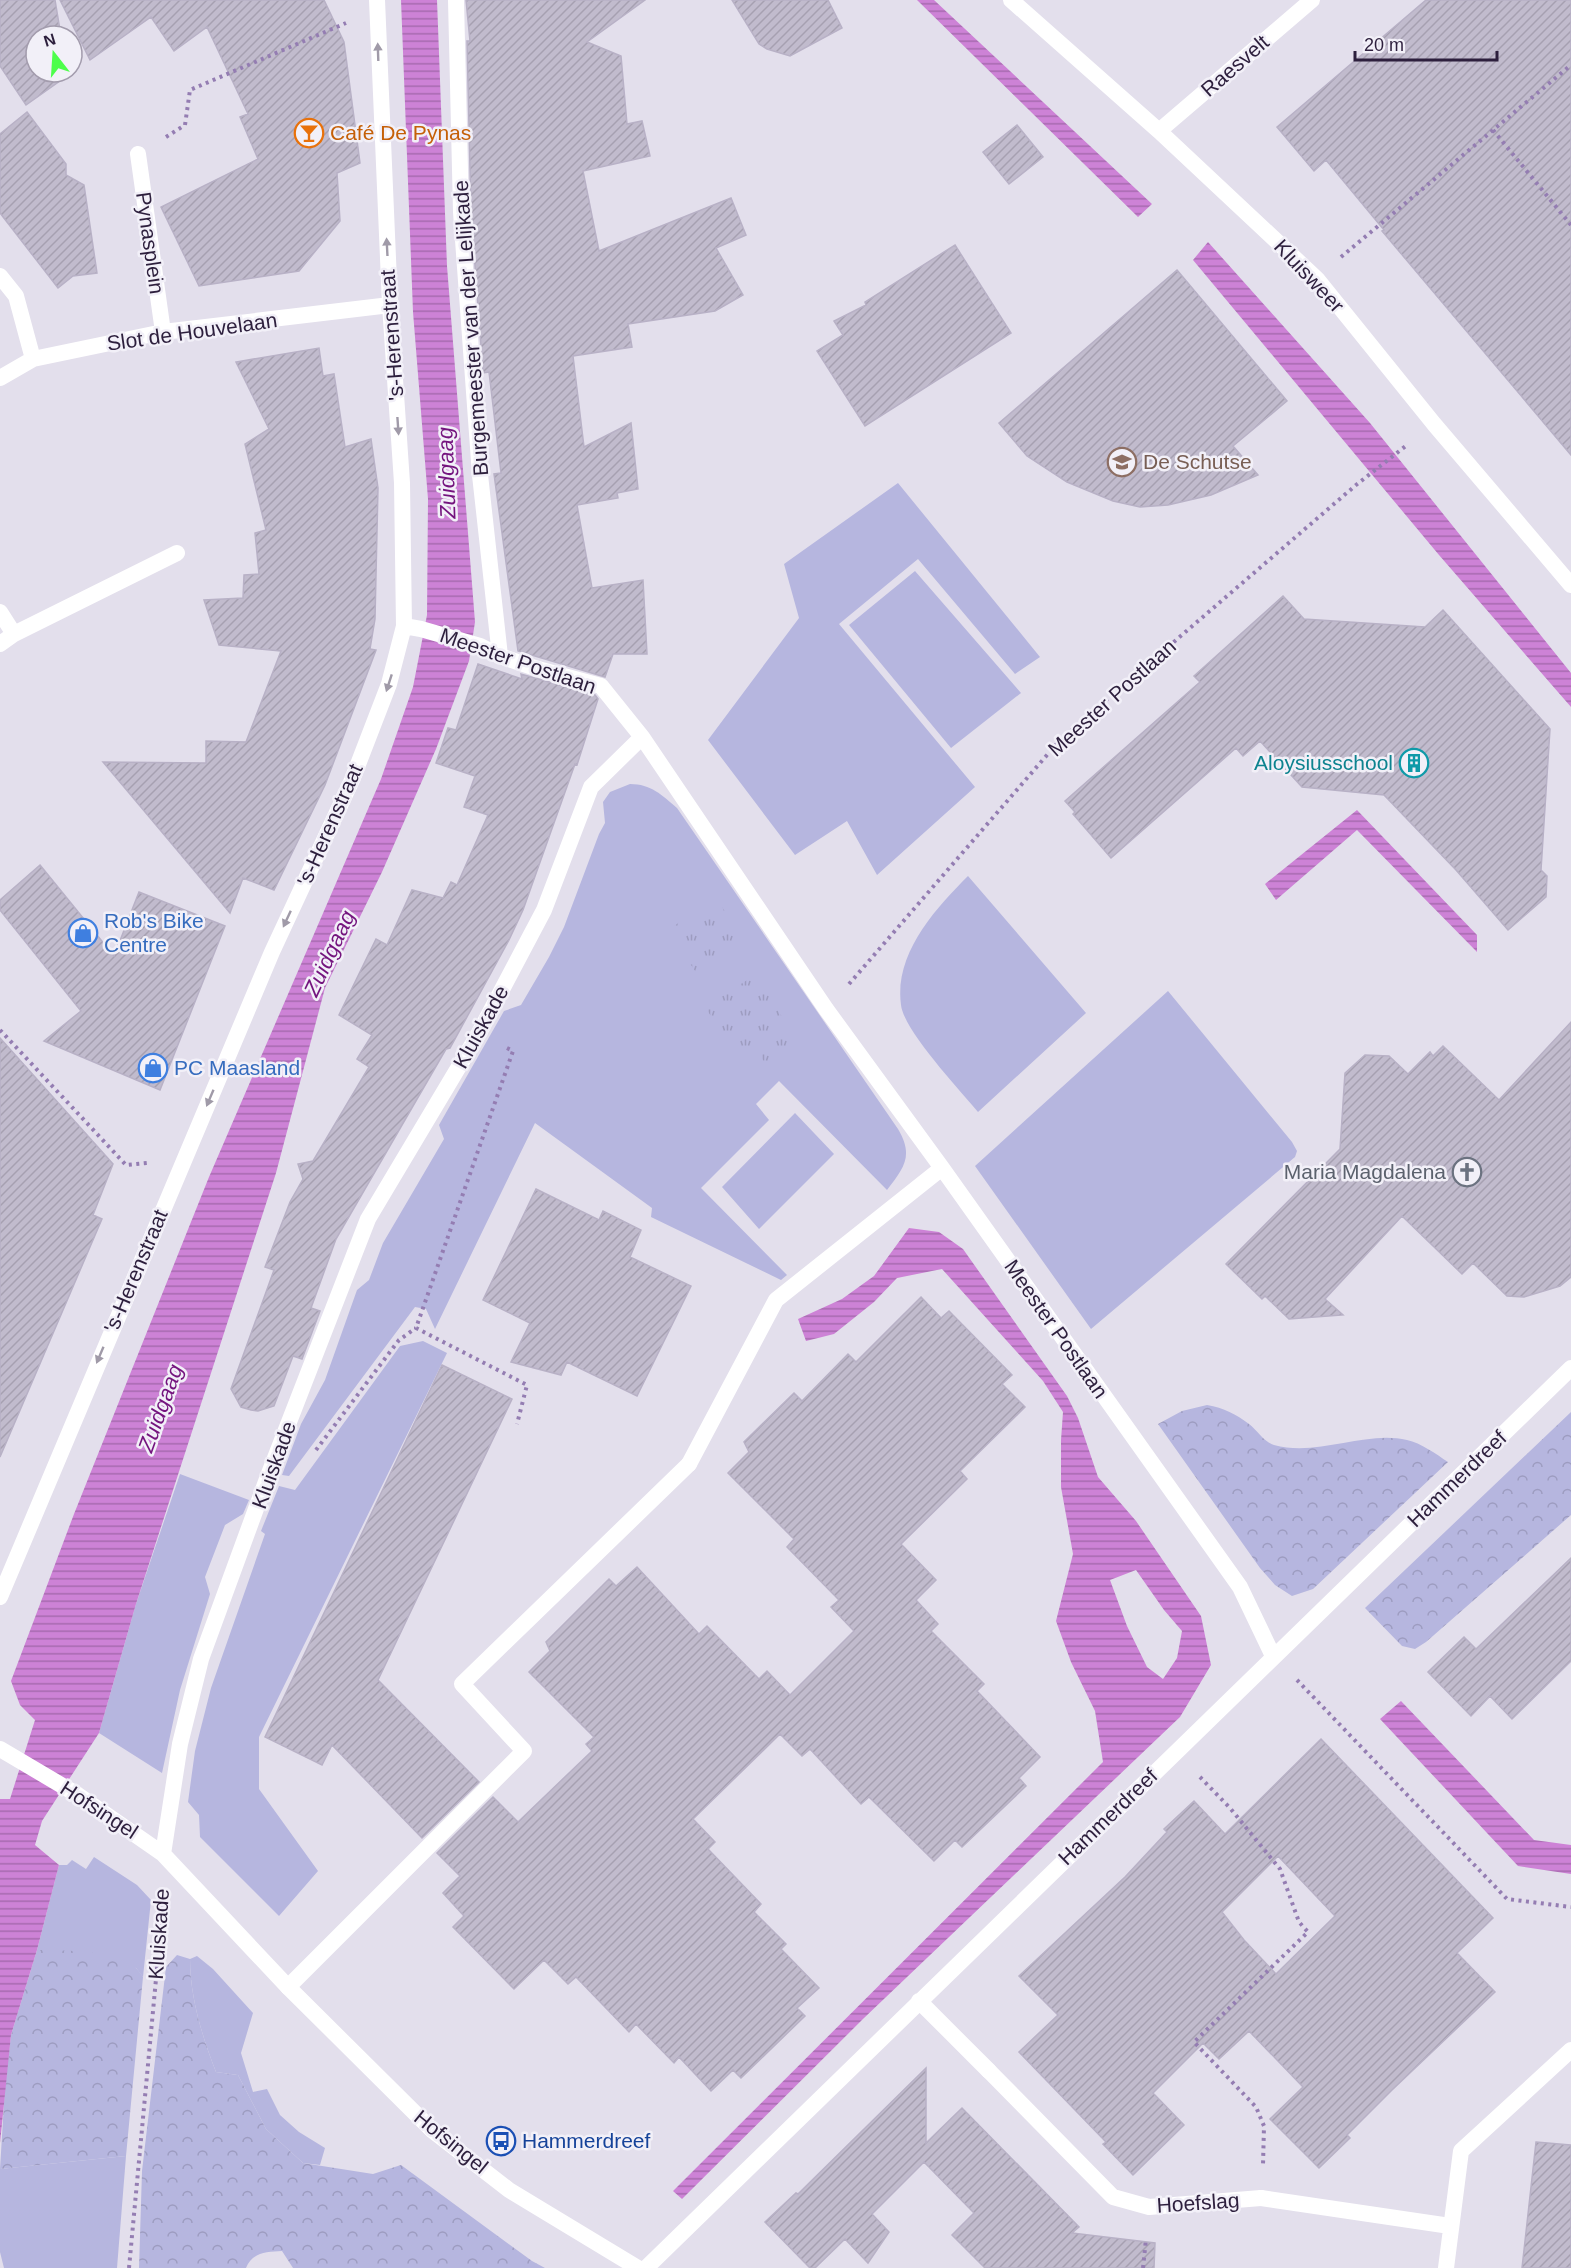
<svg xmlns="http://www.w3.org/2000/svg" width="1571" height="2268" viewBox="0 0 1571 2268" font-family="Helvetica,sans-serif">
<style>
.grass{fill:#b6b6df}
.forest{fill:url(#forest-crowns)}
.park{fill:url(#park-tufts)}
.water{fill:url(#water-rules);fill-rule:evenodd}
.building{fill:url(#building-hatch);stroke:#b8b1c6;stroke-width:1.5;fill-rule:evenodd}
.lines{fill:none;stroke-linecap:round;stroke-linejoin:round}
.path{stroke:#947db2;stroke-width:4;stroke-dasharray:3 4.5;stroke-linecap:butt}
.service{stroke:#fff;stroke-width:16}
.pedestrian{stroke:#fff;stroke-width:16}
.minor{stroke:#fff;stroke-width:16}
.oneway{fill:#a09aa8}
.labels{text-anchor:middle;stroke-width:5;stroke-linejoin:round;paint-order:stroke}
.street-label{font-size:21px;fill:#2d1f3d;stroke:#f2f0f8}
.food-label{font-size:21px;fill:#c56008;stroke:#f2f0f8;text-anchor:start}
.education-label{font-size:21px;fill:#785e54;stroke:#f2f0f8;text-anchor:start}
.culture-label{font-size:21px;fill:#0d838f;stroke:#f2f0f8;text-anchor:end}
.shop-label{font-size:21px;fill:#366cbe;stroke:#f2f0f8;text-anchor:start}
.worship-label{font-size:21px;fill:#5b616d;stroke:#f2f0f8;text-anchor:end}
.transit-label{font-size:21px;fill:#164399;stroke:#f2f0f8;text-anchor:start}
.water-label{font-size:22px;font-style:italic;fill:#74147e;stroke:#f2f0f8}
</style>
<defs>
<pattern id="forest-crowns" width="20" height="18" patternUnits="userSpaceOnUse" patternTransform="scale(1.5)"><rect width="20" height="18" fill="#b6b6df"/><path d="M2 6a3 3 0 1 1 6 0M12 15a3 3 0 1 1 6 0" fill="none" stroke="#9d9cc0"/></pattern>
<pattern id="park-tufts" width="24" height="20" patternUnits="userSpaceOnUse" patternTransform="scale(1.5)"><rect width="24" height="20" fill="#b6b6df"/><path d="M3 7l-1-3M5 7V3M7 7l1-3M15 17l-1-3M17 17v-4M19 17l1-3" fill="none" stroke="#9d9cc0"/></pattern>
<pattern id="water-rules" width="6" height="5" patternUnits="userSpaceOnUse" patternTransform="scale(1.5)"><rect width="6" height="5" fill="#cd82d6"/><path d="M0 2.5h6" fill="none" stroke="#a76aaf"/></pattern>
<pattern id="building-hatch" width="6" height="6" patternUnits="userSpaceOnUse" patternTransform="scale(1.5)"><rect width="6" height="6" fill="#c1bbcd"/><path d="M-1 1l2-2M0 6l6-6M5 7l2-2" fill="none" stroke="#a6a0b1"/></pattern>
</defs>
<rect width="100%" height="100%" fill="#e3dfec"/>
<path class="grass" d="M 898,483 L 1040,657 L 1015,674 L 918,559 L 839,624 L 975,787 L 877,875 L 847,821 L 795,855 L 708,740 L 799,618 L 784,564 Z
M 915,571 L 1021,693 L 951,748 L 849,625 Z
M 630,784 C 651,784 662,795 677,808 L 898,1129 C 914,1156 904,1168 887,1190 L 779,1081 L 756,1104 L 769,1120 L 701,1188 L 787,1275 L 781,1280 L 651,1217 L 652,1208 L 535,1123 L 435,1329 L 426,1309 L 415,1307 L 289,1476 L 282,1475 L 301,1424 L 325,1380 L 357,1290 L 369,1280 L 383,1243 L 444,1139 L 439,1125 L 504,1011 L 521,1005 L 549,957 L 564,927 L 599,834 L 605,823 L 603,802 L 610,792 Z
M 968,876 L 1086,1013 L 978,1112 C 960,1090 904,1031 901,1005 C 894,954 935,909 968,876 Z
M 1168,991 L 1292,1142 L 1297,1151 L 1295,1157 L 1091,1329 L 975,1166 Z
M 795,1113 L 834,1154 L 759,1229 L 722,1187 Z
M 423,1341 L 447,1353 L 259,1737 L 259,1789 L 318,1871 L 279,1916 L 200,1837 L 199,1815 L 188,1802 L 195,1751 L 211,1688 L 265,1534 L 261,1531 L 279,1486 L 295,1490 L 400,1346 Z
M 180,1474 L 249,1500 L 243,1514 L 225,1525 L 205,1577 L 210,1594 L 180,1690 L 162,1773 L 99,1733 L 136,1604 Z
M 94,1857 L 137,1885 L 151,1900 L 143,1977 L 136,1968 L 37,1950 L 59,1865 L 67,1865 L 72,1860 L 86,1869 Z
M 197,1956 L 213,1969 L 253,2013 L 241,2053 L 253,2092 L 267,2089 L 280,2115 L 299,2132 L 325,2148 L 320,2165 L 303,2163 L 266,2129 L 238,2075 L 216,2072 C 202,2036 190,1997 190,1959 Z
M 126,2156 L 117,2268 L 4,2268 L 0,2252 L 0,2169 Z"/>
<path class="forest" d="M 1207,1405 C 1224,1408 1236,1414 1249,1424 C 1257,1430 1264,1442 1274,1445 C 1318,1457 1366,1430 1407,1440 C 1421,1443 1436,1454 1448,1462 L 1313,1589 L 1292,1596 L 1275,1585 L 1260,1568 L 1158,1424 L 1182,1411 Z
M 1571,1412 L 1571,1515 L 1426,1642 L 1415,1649 L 1402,1646 L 1365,1608 Z
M 37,1950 C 62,1950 98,1951 122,1959 C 131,1962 138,1969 143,1977 L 126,2156 L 0,2169 L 5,2086 L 11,2035 Z
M 177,1955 L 190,1959 C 190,1997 202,2036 216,2072 L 238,2075 L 266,2129 L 303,2163 L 373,2174 L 401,2165 L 532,2261 L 545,2268 L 293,2268 L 282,2251 C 267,2252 252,2252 246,2268 L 139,2268 L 142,2171 L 166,1967 Z"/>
<path class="park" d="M 716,898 L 745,942 L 697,974 L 668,930 Z
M 755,975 L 799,1043 L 766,1065 L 755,1047 L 745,1053 L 733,1035 L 726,1039 L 705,1007 Z"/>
<path class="water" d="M 401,0 L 437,0 L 447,266 L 475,622 L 469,661 L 436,749 L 382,872 L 325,988 L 276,1173 L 136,1604 L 99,1733 L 42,1821 L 35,1845 L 59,1865 L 37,1950 L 11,2035 L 0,2143 L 0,1799 L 10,1799 L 35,1720 L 20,1705 L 11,1681 L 74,1514 L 209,1177 L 381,779 L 413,687 L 427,615 L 428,499 L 413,312 Z
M 917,0 L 934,0 L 1152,204 L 1138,217 Z
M 1208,242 L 1370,423 L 1571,673 L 1571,707 L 1439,555 L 1193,260 Z
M 1357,810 L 1477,935 L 1477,952 L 1357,830 L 1276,900 L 1265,884 Z
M 909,1228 L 939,1232 L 963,1249 L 1067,1396 L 1078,1418 L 1098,1477 L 1136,1521 L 1201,1616 L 1211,1665 L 1180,1717 L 864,2018 L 682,2199 L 673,2191 L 1103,1762 L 1095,1711 L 1071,1662 L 1056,1621 L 1073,1554 L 1061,1487 L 1061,1440 L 1063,1412 L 1043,1381 L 942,1269 L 897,1278 L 874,1302 L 834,1334 L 806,1341 L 798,1319 L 842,1299 L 874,1276 ZM 1136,1570 L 1164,1610 L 1182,1631 L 1177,1658 L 1163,1679 L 1147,1667 L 1127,1626 L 1110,1580 Z
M 1401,1701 L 1534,1840 L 1571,1845 L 1571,1874 L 1518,1866 L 1380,1719 Z"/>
<path class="building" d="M 0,0 L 55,0 L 61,36 L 36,36 L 36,72 L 66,72 L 67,76 L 26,105 L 0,66 Z
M 60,0 L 324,0 L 344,42 L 360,163 L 337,173 L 340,221 L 299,271 L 199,286 L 161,207 L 258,159 L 240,117 L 248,114 L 207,27 L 174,51 L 151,17 L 90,60 Z
M 466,0 L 645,0 L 587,42 L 621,56 L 627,124 L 642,121 L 650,156 L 583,171 L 599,251 L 731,198 L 746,235 L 716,248 L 743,295 L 715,311 L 628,324 L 632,347 L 573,356 L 584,447 L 631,423 L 638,489 L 617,493 L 618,498 L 577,505 L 592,588 L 643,580 L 647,654 L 613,654 L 605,677 L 518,651 L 494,474 L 501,473 L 489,372 L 483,373 L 471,212 L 467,41 L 470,41 Z
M 732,0 L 828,0 L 842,28 L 790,56 L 767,49 L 759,44 Z
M 1426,0 L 1571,0 L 1571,455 L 1382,231 L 1384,230 L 1326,160 L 1314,171 L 1277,127 Z
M 27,112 L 66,164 L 66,175 L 84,185 L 97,273 L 73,276 L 58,288 L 0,213 L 0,134 Z
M 1017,125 L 1043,157 L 1009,184 L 983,152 Z
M 955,245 L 1011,333 L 865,426 L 817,351 L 843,335 L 834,321 L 866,305 L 865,302 Z
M 1177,270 L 1287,401 L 1233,446 L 1258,475 L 1211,495 L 1168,505 L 1140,507 L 1113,501 L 1067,482 L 1027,456 L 999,423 Z
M 319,348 L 323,376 L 334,374 L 345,447 L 371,439 L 378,488 L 375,619 L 370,649 L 376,650 L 325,785 L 274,890 L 243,878 L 230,913 L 103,762 L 206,763 L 206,741 L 246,742 L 281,651 L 219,645 L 204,600 L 243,598 L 244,575 L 259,574 L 255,533 L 266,530 L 245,444 L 269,429 L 236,362 Z
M 1283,596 L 1304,619 L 1425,627 L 1443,610 L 1550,729 L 1541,870 L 1547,876 L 1546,897 L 1508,930 L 1456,870 L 1384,795 L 1302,787 L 1260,741 L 1243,756 L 1236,748 L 1111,858 L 1073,814 L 1075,812 L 1065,801 L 1200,682 L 1194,676 Z
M 478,664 L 522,679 L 521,674 L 595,695 L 598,699 L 577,765 L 575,764 L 523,910 L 509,940 L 450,1048 L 446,1049 L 336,1239 L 311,1308 L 320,1311 L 302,1359 L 293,1356 L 274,1406 L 258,1411 L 251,1410 L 241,1407 L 231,1389 L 274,1270 L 265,1267 L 290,1202 L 303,1179 L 298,1164 L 313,1161 L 369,1067 L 357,1059 L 372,1035 L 339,1015 L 376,939 L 387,945 L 412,890 L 443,898 L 451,882 L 457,885 L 488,815 L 464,807 L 475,776 L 436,763 L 448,728 L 456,730 Z
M 40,865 L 114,956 L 139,892 L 225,926 L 160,1090 L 44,1041 L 81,1011 L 0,910 L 0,900 Z
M 1571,1022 L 1571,1277 L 1560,1286 L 1524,1297 L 1507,1296 L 1473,1263 L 1462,1274 L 1402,1216 L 1325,1299 L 1343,1315 L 1289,1319 L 1265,1296 L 1262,1299 L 1226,1264 L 1340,1149 L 1345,1073 L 1365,1055 L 1389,1056 L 1408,1074 L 1430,1052 L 1433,1056 L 1443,1046 L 1499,1100 Z
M 0,1038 L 113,1164 L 93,1215 L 102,1219 L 0,1457 Z
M 536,1189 L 599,1220 L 603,1211 L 641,1230 L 630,1257 L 691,1286 L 637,1396 L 567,1362 L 561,1375 L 511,1362 L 530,1323 L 483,1300 Z
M 921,1297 L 941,1318 L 949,1311 L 1012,1375 L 1002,1384 L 1025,1407 L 960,1471 L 967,1479 L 901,1544 L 936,1580 L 916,1600 L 938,1624 L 931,1631 L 984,1684 L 977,1691 L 1040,1757 L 1019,1778 L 1026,1786 L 962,1847 L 955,1840 L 934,1861 L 869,1797 L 861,1804 L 810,1749 L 802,1756 L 780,1734 L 693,1819 L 715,1842 L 708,1849 L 761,1904 L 754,1912 L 786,1944 L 781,1949 L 819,1988 L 797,2008 L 805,2016 L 741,2078 L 733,2070 L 711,2091 L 679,2057 L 674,2063 L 636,2024 L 629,2032 L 576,1977 L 568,1984 L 544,1960 L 514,1989 L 453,1927 L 464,1916 L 443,1893 L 460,1876 L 437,1853 L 493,1797 L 518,1822 L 592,1751 L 586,1744 L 594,1737 L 529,1672 L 550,1651 L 546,1642 L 609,1579 L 616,1586 L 637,1567 L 699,1634 L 707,1626 L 759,1679 L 767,1671 L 790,1695 L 854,1631 L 831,1607 L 839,1600 L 787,1547 L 794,1539 L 728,1473 L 749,1452 L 744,1442 L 794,1393 L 802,1401 L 848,1354 L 856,1362 Z
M 442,1365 L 512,1399 L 378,1680 L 479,1782 L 422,1838 L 332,1745 L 322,1765 L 265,1737 Z
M 1571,1558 L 1571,1661 L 1512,1719 L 1490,1696 L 1471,1716 L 1428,1672 L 1464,1637 L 1476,1649 Z
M 1321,1739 L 1493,1918 L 1457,1953 L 1495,1992 L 1392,2090 L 1347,2135 L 1350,2138 L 1319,2168 L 1270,2119 L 1303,2087 L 1249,2031 L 1219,2059 L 1203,2043 L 1153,2093 L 1184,2125 L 1133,2175 L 1103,2144 L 1106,2142 L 1019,2052 L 1058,2015 L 1019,1976 L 1125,1877 L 1167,1832 L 1164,1829 L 1194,1801 L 1225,1834 ZM 1278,1856 L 1335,1916 L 1276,1974 L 1244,1940 L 1222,1912 Z
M 926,2068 L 926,2143 L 962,2108 L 1079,2227 L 1072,2233 L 1155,2243 L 1154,2268 L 985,2268 L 952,2235 L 974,2213 L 924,2162 L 872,2214 L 889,2232 L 868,2263 L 845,2239 L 815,2268 L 810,2268 L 765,2222 L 796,2193 L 798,2194 Z
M 1536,2142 L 1571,2145 L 1571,2268 L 1522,2268 Z"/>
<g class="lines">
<path class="path" d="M 1493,130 L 1571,225
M 166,137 L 185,125 L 190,90 L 346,23
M 1341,257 L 1571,65
M 849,984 L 1060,740 L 1356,485 L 1407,445
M 0,1030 L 126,1165 L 147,1163
M 507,1048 L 513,1051 L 416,1328 L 527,1385 L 517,1424
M 316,1450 L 399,1340 L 416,1328
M 1297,1680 L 1507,1899 L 1571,1907
M 1200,1777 L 1230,1808 L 1280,1869 L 1299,1922 L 1308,1932 L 1194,2042 L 1256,2107 L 1264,2126 L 1263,2165
M 129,2268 L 163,1904
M 1143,2268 L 1146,2239"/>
<path class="service" d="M 0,612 L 14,634 L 0,644
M 14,634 L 177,553
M 288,1987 L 524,1751 L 462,1684 L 689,1464"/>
<path class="pedestrian" d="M 989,2071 L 1113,2197 L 1149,2207 L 1261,2198"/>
<path class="minor" d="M 456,0 L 461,212 L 480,475 L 500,656
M 1011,0 L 1159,131 L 1317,279 L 1434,424 L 1571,585
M 1159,131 L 1312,0
M 138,154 L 163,332
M 0,276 L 16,296 L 33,359
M 0,378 L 33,359 L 163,332 L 390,305
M 404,626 L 421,629 L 480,646 L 500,656 L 538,669 L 601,686 L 642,737 L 826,1009 L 942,1168 L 1240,1587 L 1273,1656
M 689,1464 L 776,1300 L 942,1168
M 0,1597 L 272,952 L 352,780 L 389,684 L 404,626 L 402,483 L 390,305 L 377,0
M 0,1749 L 78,1795 L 163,1854 L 288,1987 L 433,2131 L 509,2190 L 638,2268
M 163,1854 L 180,1744 L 201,1659 L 268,1476 L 368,1219 L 479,1033 L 544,910 L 591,787 L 642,737
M 919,2001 L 989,2071
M 1261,2198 L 1450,2226
M 646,2268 L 1571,1368
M 1446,2268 L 1461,2151 L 1571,2050"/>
</g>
<defs><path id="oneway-solid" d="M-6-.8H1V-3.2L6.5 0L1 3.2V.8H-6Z" transform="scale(1.5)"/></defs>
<g class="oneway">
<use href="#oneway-solid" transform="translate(378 52) rotate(-92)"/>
<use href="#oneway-solid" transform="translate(387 247) rotate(-93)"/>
<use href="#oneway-solid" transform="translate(398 426) rotate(86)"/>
<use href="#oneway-solid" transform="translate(389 683) rotate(108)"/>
<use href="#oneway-solid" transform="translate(287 919) rotate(115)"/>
<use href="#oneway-solid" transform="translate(210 1098) rotate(113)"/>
<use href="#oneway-solid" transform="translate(100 1355) rotate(113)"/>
</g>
<defs>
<g id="bar-ring" transform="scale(1.5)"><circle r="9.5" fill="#f2f0f8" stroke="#e8710a" stroke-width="1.5"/><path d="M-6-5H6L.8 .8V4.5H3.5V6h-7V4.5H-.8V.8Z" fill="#e8710a"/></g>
<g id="school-ring" transform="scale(1.5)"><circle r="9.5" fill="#f2f0f8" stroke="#8d6e63" stroke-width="1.5"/><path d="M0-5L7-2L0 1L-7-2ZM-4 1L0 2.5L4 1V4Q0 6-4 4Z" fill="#8d6e63"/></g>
<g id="building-ring" transform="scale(1.5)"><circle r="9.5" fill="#f2f0f8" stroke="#0f9aa8" stroke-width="1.5"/><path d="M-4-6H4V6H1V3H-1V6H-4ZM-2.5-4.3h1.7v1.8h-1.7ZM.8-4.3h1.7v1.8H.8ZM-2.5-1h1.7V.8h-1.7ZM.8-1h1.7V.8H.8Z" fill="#0f9aa8"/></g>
<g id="shop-ring" transform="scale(1.5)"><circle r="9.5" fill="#f2f0f8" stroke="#3f7fe0" stroke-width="1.5"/><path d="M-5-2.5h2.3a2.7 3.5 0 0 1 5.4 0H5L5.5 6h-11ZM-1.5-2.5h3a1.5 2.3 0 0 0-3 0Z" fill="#3f7fe0"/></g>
<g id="church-ring" transform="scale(1.5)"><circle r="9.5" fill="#f2f0f8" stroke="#6b7280" stroke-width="1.5"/><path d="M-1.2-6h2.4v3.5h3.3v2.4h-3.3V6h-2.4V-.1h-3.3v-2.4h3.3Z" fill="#6b7280"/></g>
<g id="bus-ring" transform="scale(1.5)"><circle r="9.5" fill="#f2f0f8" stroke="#1a4fb4" stroke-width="1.5"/><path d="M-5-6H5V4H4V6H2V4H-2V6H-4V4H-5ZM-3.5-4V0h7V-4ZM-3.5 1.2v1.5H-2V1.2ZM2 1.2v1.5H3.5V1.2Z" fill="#1a4fb4"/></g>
</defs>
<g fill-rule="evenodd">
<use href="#bar-ring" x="309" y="133"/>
<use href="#school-ring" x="1122" y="462"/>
<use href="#building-ring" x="1414" y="763"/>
<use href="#shop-ring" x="83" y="933"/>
<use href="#shop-ring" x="153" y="1068"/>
<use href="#church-ring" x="1467" y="1172"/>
<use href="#bus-ring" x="501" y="2141"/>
</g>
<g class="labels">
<g class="street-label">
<text transform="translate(1235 66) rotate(-41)" y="7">Raesvelt</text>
<text transform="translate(150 243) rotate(82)" y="7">Pynasplein</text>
<text transform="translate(1309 276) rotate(47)" y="7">Kluisweer</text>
<text transform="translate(471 328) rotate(-94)" y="7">Burgemeester van der Lelijkade</text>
<text transform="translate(192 332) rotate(-8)" y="7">Slot de Houvelaan</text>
<text transform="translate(392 335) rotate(-94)" y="7">'s-Herenstraat</text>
<text transform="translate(518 661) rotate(19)" y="7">Meester Postlaan</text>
<text transform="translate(1112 698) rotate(-42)" y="7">Meester Postlaan</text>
<text transform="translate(330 825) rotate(-66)" y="7">'s-Herenstraat</text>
<text transform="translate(481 1027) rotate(-61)" y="7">Kluiskade</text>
<text transform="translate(136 1271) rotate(-67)" y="7">'s-Herenstraat</text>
<text transform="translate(1056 1329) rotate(55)" y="7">Meester Postlaan</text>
<text transform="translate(274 1465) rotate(-70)" y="7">Kluiskade</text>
<text transform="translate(1457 1479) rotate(-44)" y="7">Hammerdreef</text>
<text transform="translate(99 1810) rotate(33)" y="7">Hofsingel</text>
<text transform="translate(1108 1817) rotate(-44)" y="7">Hammerdreef</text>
<text transform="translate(159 1934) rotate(-86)" y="7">Kluiskade</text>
<text transform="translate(451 2142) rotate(39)" y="7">Hofsingel</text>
<text transform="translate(1198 2203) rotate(-4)" y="7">Hoefslag</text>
</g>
<g class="food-label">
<text x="330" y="140">Café De Pynas</text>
</g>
<g class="education-label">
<text x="1143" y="469">De Schutse</text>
</g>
<g class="culture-label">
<text x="1393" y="770">Aloysiusschool</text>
</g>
<g class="shop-label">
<text x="104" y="928">Rob's Bike<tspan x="104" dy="24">Centre</tspan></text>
<text x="174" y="1075">PC Maasland</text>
</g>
<g class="worship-label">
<text x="1446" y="1179">Maria Magdalena</text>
</g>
<g class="transit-label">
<text x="522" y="2148">Hammerdreef</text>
</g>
<g class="water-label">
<text transform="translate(446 473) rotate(-92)" y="8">Zuidgaag</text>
<text transform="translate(329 953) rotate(-65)" y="8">Zuidgaag</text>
<text transform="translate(160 1408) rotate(-70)" y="8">Zuidgaag</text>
</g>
</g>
<g transform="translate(54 54) rotate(343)"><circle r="28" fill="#f2f0f8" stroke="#a39cad" stroke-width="1.5"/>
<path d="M0-4.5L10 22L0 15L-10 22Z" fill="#4dfe4b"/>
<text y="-9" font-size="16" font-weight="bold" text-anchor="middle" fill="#2d1f3d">N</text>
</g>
<path d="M1355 51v9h142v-9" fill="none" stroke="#2d1f3d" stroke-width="3"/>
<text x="1364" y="51" font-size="18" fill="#2d1f3d" stroke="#f2f0f8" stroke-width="4.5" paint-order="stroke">20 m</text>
</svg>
